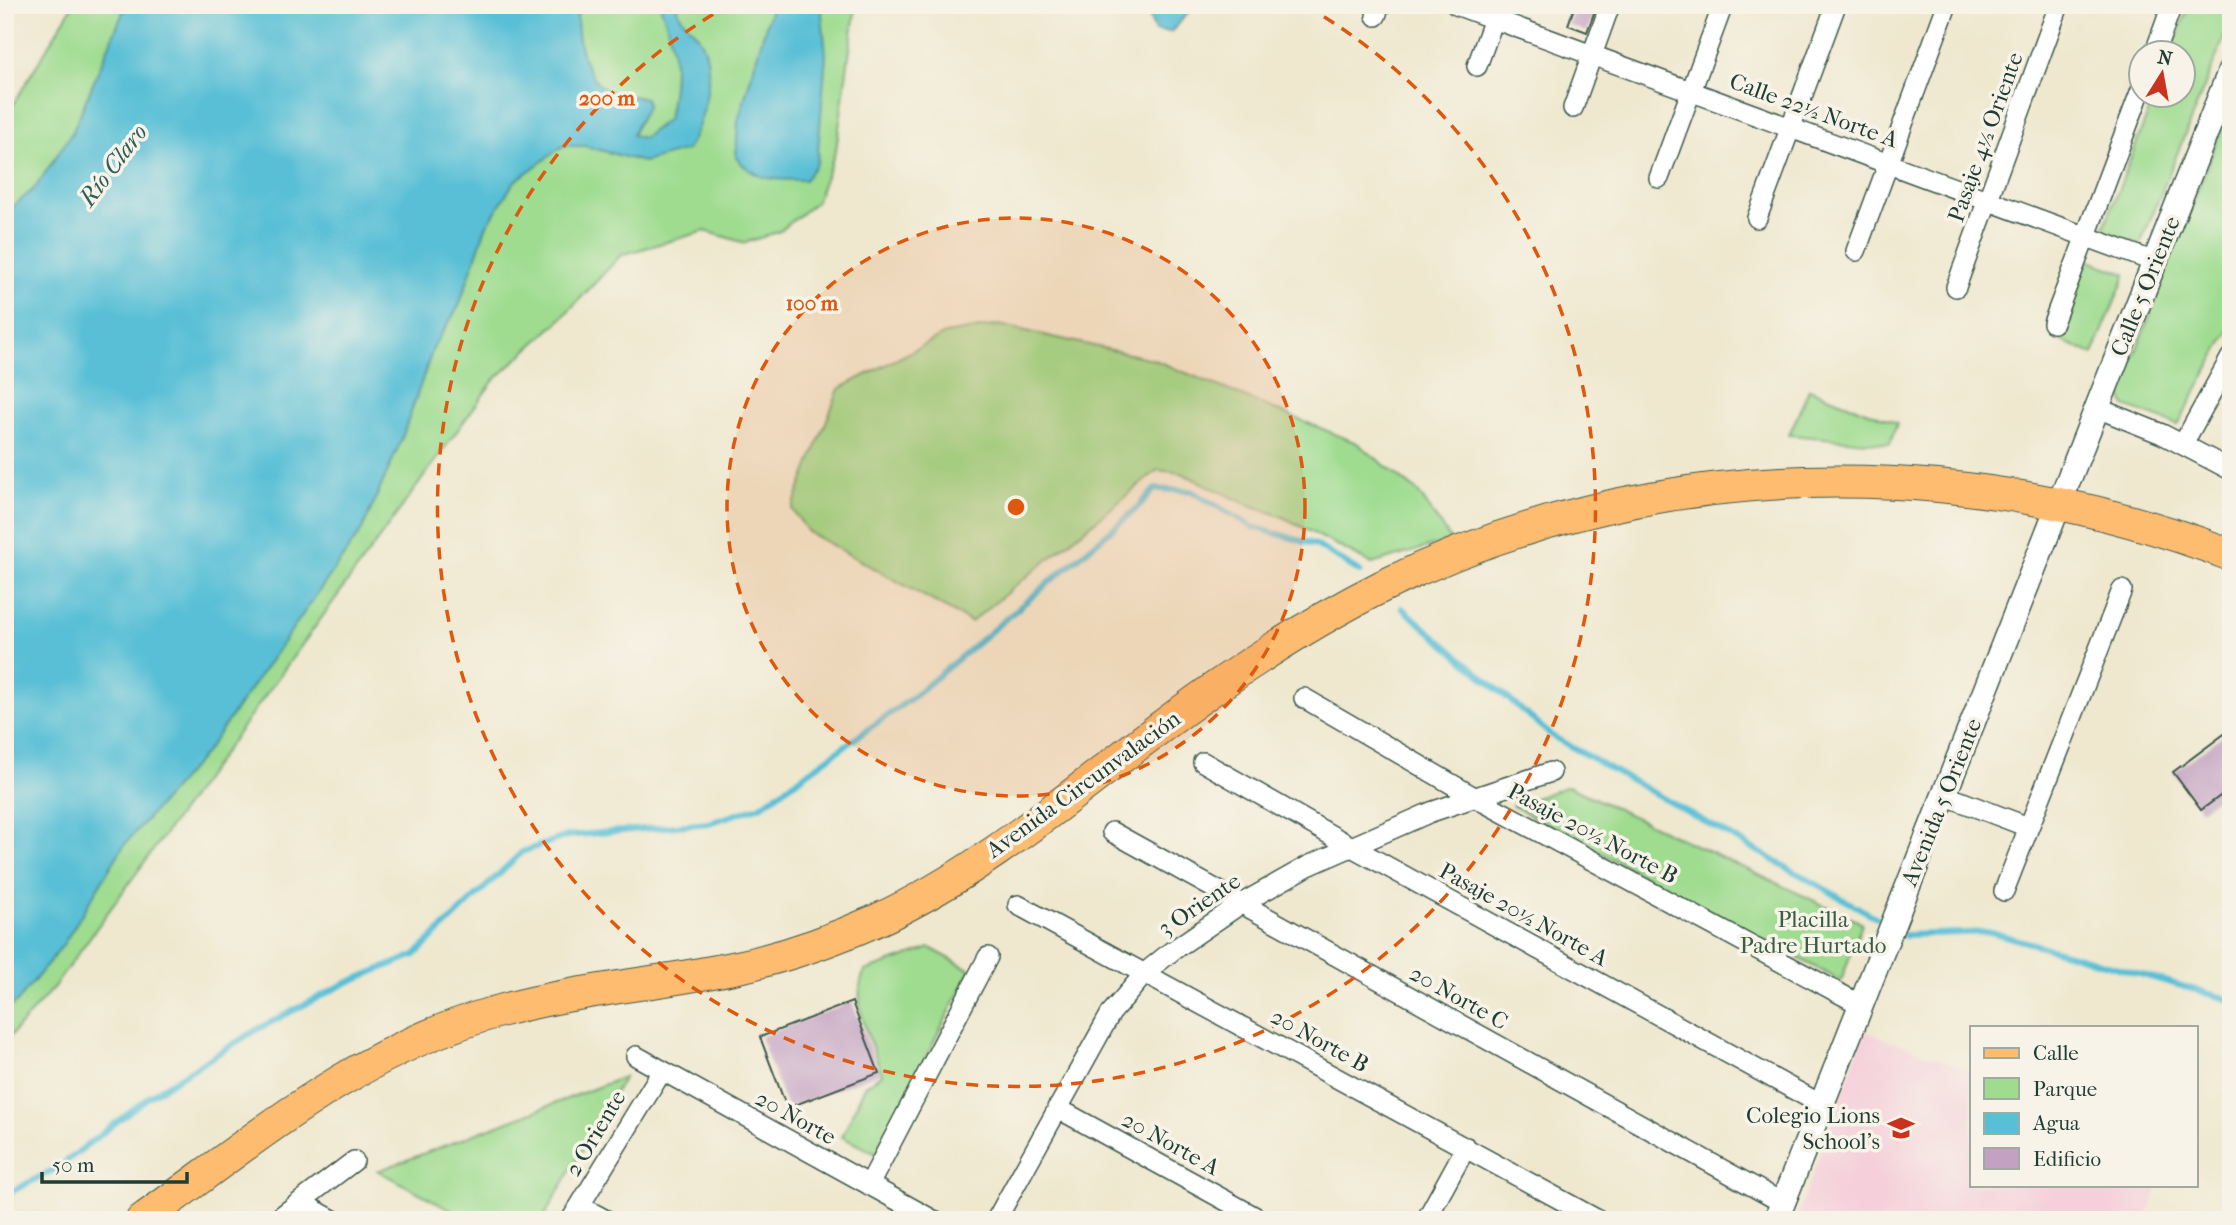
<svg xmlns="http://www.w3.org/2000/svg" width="2236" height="1225" viewBox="0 0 2236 1225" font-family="'IM FELL French Canon',serif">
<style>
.built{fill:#f5cfda}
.green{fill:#9fdc90;stroke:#5f8c62;stroke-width:2}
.water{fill:#59bfd6;stroke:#3c7e85;stroke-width:2}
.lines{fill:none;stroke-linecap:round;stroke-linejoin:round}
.stream{stroke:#59bfd6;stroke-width:6}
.building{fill:#c3a1c2}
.minor-casing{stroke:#3e574b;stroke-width:22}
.tertiary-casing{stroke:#3e574b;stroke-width:27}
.primary-casing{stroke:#3e574b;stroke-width:34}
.minor{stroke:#fff;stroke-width:19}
.tertiary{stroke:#fff;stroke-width:24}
.primary{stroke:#febc70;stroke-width:32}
.ring{fill:none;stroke:#de580e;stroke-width:3.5;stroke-dasharray:12 9}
.labels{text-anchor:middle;stroke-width:7;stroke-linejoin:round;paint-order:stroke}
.street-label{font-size:23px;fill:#1f3d34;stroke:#f7f3e8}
.park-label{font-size:23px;fill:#395d46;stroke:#f7f3e8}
.poi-label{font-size:23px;fill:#1f3d34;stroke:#f7f3e8;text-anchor:end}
.water-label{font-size:24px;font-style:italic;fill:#2e5e5c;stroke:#f7f3e8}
.centre{fill:#de580e;stroke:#f7f3e8;stroke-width:3.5}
.ring-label{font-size:21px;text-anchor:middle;font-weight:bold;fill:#de580e;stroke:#f7f3e8;stroke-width:7;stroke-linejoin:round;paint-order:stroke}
</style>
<rect width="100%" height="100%" fill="#f7f3e8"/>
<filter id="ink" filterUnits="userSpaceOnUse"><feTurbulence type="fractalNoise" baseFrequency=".0143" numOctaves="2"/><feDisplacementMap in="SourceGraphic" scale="14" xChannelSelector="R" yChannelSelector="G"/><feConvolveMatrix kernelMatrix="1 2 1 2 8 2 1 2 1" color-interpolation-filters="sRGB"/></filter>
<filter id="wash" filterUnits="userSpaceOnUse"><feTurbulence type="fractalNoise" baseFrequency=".00686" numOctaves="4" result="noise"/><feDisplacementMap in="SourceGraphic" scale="28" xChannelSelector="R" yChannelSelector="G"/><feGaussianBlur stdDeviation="1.57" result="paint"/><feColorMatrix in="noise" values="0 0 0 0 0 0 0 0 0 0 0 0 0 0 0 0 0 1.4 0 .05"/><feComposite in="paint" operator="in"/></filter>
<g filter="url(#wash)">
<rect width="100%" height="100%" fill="#efe8cf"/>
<path class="built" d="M 1865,1031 L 1972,1071 L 1972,1185 L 2159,1185 L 2145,1220 L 1796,1220 Z"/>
<path class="green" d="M 73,5 L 856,5 L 836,150 L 816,202 L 780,231 L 745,243 L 705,231 L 621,255 L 560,320 L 494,380 L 53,988 L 5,1042 L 5,118 Z
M 2189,5 L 2231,5 L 2231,21 L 2140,245 L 2103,230 L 2155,95 L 2184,94 L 2184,52 L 2171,52 Z
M 2231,103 L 2231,327 L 2178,425 L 2125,406 L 2120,393 Z
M 2087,260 L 2126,274 L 2093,354 L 2057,339 Z
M 999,325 L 1152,359 L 1357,443 L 1418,492 L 1451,540 L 1372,564 L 1283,517 L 1242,502 L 1181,473 L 1158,470 L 971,622 L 808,532 L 792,509 L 839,389 L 945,334 Z
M 1809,389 L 1897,423 L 1890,444 L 1789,435 Z
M 1568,786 L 1862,923 L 1841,981 L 1513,806 Z
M 930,948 L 971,970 L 876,1154 L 842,1137 L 865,1086 L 882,1074 C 872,1044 849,1001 865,971 Z
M 624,1077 L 542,1220 L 470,1220 L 378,1171 Z"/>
<path class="water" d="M 126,5 L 578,5 C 575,31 581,71 603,88 C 612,95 634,96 646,98 L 647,106 L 632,135 L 643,138 L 668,119 C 677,73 677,49 660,5 L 676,5 C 679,19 690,25 698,36 C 719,65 704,122 687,150 L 643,162 L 585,146 L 563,146 L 514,182 L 486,227 L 459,306 L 434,346 L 401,441 L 362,530 L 206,752 L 124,845 L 63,945 L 18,1001 L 5,1011 L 5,213 L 35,188 L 73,131 Z
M 772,5 L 821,5 L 826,55 L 817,163 L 805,180 C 773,179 759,183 736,158 L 738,121 Z
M 1150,5 L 1195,5 L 1171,32 L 1155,31 L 1148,14 Z"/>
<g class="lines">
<path class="stream" d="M 1402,608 L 1552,736 L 1877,918
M 1905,935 L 1991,932 L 2231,1000
M 5,1195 L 59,1167 L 151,1095 L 256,1030 L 346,983 L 415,955 L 522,852 L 567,836 L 709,823 L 761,806 L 913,697 L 1135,510 L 1155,489 L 1191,491 L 1253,527 L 1316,545 L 1360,572"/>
</g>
<g id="blocks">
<path class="building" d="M 1575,5 L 1597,5 L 1587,32 L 1568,25 Z
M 2231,729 L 2231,788 L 2201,810 L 2173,772 Z
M 852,1002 L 879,1073 L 787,1108 L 760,1037 Z"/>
</g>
</g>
<g filter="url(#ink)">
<use href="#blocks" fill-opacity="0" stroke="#3e574b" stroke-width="2"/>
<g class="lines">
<g class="minor-casing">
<path id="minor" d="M 1456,5 L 2155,262
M 1376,16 L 1380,5
M 2155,52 L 2172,5
M 1477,66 L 1499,5
M 1573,108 L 1610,5
M 1659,178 L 1723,5
M 1757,218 L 1836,5
M 1856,251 L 1947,5
M 1956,287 L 2059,5
M 2053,323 L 2142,87
M 2097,408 L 2162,434 L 2231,470
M 2183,444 L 2231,357
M 1304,698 L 1474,797 L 1861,1005
M 1203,762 L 1350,846 L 1822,1105
M 1944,795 L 2028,827
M 1112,832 L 1783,1203
M 2004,891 L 2122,590
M 1018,905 L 1598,1220
M 636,1056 L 933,1220
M 1057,1108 L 1261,1220
M 869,1185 L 988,957
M 300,1202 L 333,1220
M 580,1206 L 606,1220
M 276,1220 L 354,1161
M 571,1220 L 662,1071
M 996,1220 L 1111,1013 L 1146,972 L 1172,951 L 1239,905 L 1308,866 L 1431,812 L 1551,772
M 1426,1220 L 1466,1147"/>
</g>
<g class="tertiary-casing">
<path id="tertiary" d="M 1776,1220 L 2231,69"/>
</g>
<g class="primary-casing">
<path id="primary" d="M 142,1220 C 257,1138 357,1051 496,1012 C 574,990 655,984 733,968 C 782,958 830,941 875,921 C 1000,864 1103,765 1216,687 C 1269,650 1325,615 1383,586 C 1649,456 1956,449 2231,555"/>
</g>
<use href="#minor" class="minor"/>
<use href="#tertiary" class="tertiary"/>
<use href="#primary" class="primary"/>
</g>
</g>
<circle cx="1016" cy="507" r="289" fill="#de580e" fill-opacity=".12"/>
<g class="ring">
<circle cx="1016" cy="507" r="289"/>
<path d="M1306 6A579 579 0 1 1 727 6"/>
</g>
<defs>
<g id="school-bare" transform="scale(2.1)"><path d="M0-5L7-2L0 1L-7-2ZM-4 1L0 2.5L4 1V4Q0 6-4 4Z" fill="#c8321e" stroke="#f7f3e8" stroke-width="2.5" paint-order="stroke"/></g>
</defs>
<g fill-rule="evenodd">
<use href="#school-bare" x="1901" y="1128"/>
</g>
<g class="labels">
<g class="street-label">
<text transform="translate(1814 110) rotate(20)" y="8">Calle 22½ Norte A</text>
<text transform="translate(1985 137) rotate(-70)" y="8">Pasaje 4½ Oriente</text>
<text transform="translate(2145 286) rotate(-68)" y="8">Calle 5 Oriente</text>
<text transform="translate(1083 784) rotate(-36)" y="8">Avenida Circunvalación</text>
<text transform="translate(1941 802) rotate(-68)" y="8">Avenida 5 Oriente</text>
<text transform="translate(1593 833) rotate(28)" y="8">Pasaje 20½ Norte B</text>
<text transform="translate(1199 904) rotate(-34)" y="8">3 Oriente</text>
<text transform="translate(1524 914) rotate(29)" y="8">Pasaje 20½ Norte A</text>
<text transform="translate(1459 997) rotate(29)" y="8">20 Norte C</text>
<text transform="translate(1320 1040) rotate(29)" y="8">20 Norte B</text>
<text transform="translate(796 1117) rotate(29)" y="8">20 Norte</text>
<text transform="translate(595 1133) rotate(-59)" y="8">2 Oriente</text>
<text transform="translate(1171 1143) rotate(29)" y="8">20 Norte A</text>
</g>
<g class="park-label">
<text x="1813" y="927">Placilla<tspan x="1813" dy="26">Padre Hurtado</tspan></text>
</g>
<g class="poi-label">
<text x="1880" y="1123">Colegio Lions<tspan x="1880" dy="26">School's</tspan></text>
</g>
<g class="water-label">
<text transform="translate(113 165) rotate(-53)" y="8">Río Claro</text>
</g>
</g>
<circle cx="1016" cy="507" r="10" class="centre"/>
<g class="ring-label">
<text x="607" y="105">200 m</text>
<text x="812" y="310">100 m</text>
</g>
<rect width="2236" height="1225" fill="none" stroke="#f7f3e8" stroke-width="28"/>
<rect x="1970" y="1026" width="228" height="161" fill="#f7f3e8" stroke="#a1aaa0" stroke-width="2"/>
<rect x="1984" y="1048" width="35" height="10" fill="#febc70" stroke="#a1aaa0" stroke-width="2"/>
<text x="2033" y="1060" font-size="21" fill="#1f3d34">Calle</text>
<rect x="1984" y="1078" width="35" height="21" fill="#9fdc90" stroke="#a1aaa0" stroke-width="2"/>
<text x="2033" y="1096" font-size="21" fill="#1f3d34">Parque</text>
<rect x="1984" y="1113" width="35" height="21" fill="#59bfd6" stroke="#a1aaa0" stroke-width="2"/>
<text x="2033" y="1130" font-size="21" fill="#1f3d34">Agua</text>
<rect x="1984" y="1148" width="35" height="21" fill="#c3a1c2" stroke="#a1aaa0" stroke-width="2"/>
<text x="2033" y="1166" font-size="21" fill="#1f3d34">Edificio</text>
<g transform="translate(2162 74) rotate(11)"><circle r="33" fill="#f7f3e8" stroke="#a1aaa0" stroke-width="2"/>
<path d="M0-5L12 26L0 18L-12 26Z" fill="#c8321e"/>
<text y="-10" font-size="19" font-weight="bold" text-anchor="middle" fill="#1f3d34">N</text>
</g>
<path d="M42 1172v10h145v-10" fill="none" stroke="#1f3d34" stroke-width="3.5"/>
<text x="52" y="1172" font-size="21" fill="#1f3d34" stroke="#f7f3e8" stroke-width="5" paint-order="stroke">50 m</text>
</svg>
